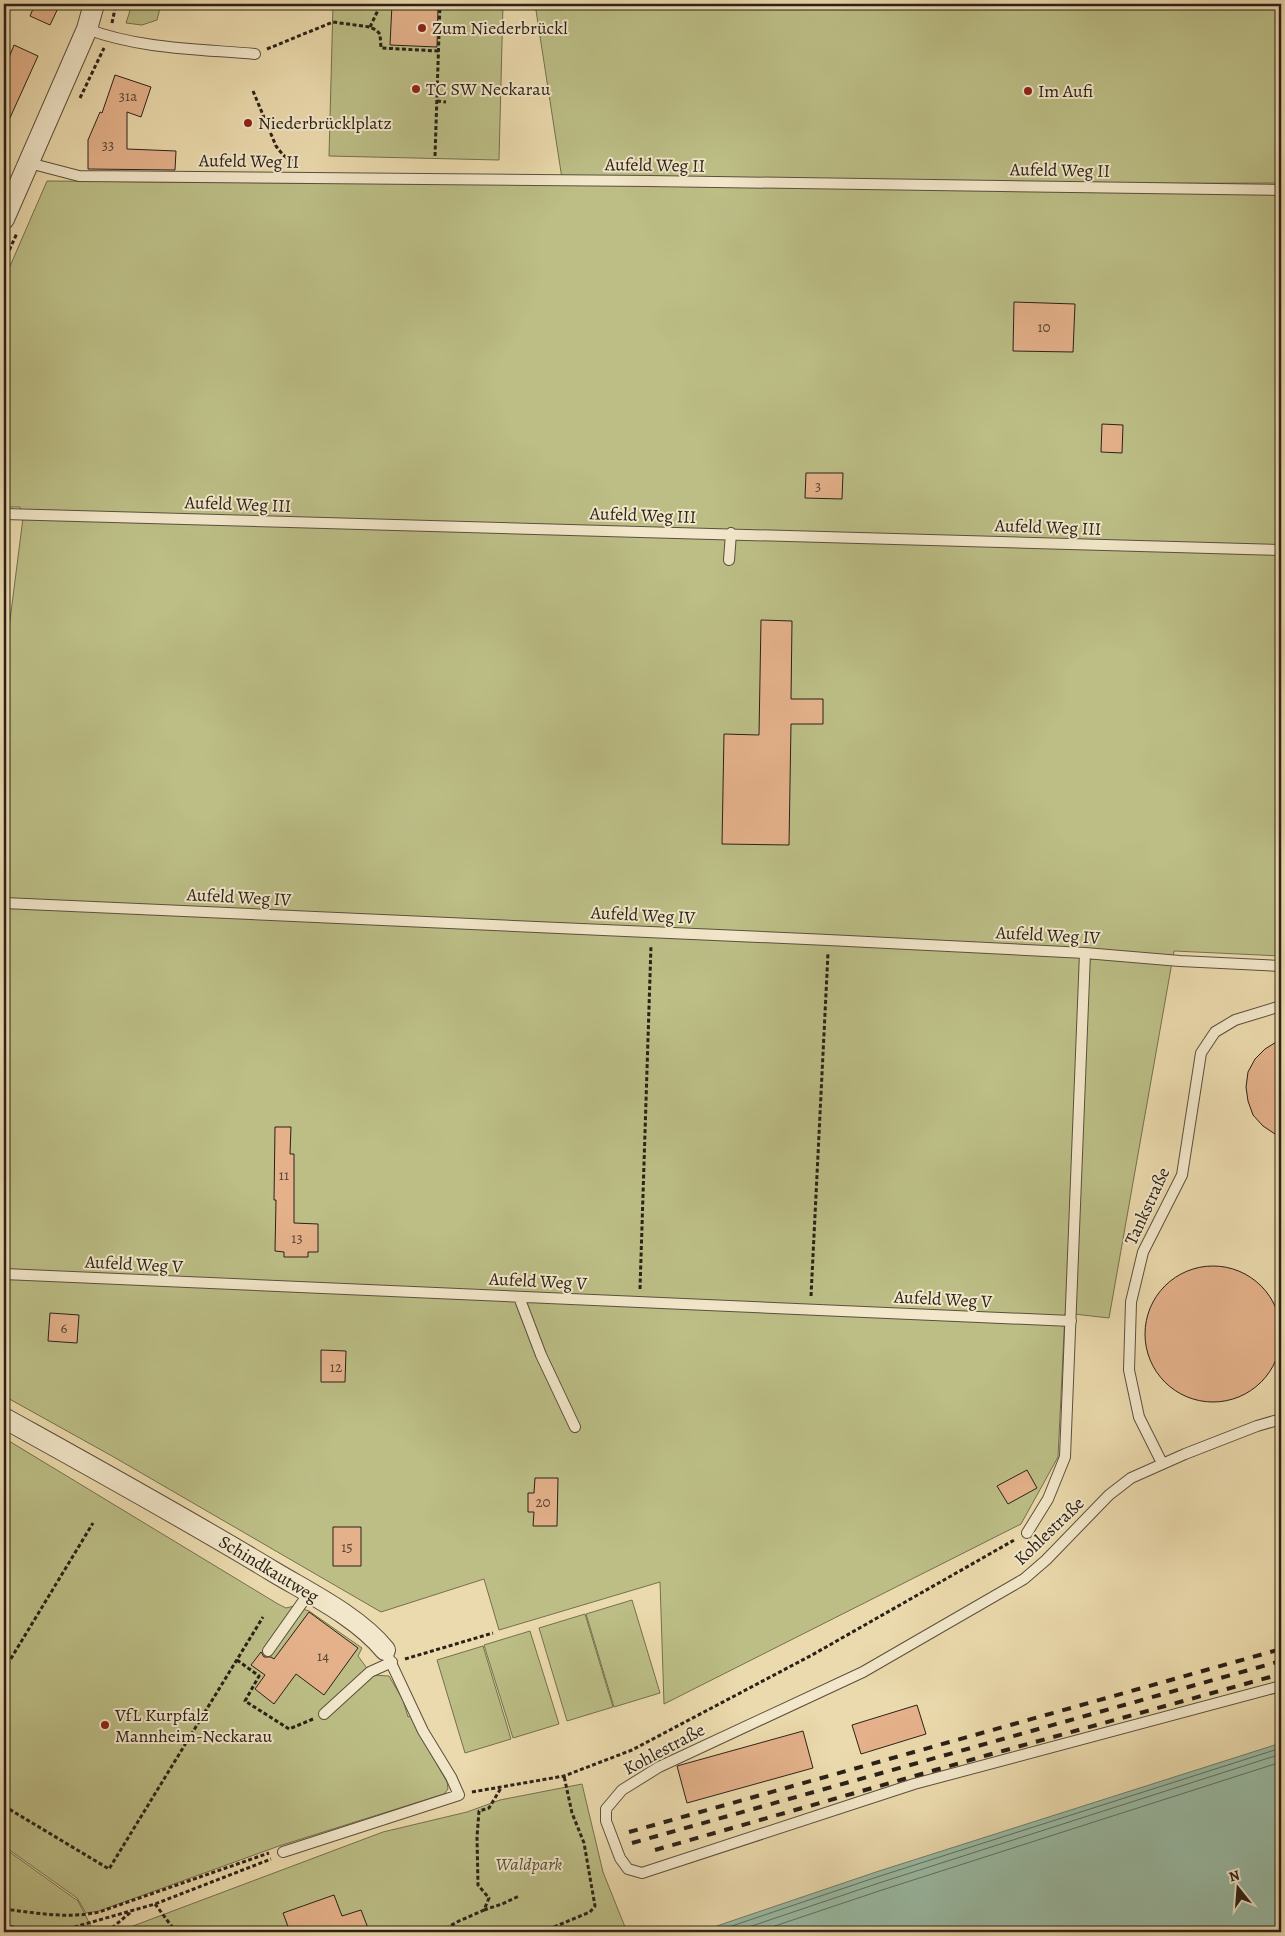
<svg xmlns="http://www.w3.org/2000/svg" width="1285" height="1936" viewBox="0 0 1285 1936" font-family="Alegreya,serif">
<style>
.green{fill:#bcbe86;stroke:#74704f}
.water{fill:#99bba5;stroke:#6d7d6d}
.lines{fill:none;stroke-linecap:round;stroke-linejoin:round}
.shore{stroke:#626e5e;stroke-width:1}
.building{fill:#e4b18a;stroke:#2b2118}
.service-casing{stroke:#5b4f3d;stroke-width:12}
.minor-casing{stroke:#5b4f3d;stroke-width:22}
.path{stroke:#2b2118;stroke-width:3;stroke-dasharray:4 2.5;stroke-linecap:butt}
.service{stroke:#f2e7ca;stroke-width:10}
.minor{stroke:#f2e7ca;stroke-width:20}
.rail{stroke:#2b2118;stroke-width:4;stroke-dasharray:9 9;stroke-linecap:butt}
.poi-dot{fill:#8f2418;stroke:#f2e7ca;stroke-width:2}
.labels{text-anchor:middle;stroke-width:4;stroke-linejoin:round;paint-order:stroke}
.number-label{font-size:15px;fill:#594534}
.poi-label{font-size:18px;fill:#2b2118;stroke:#f2e7ca;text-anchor:start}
.street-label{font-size:18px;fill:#2b2118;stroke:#f2e7ca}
.park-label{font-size:18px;font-style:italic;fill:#565039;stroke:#f2e7ca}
</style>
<rect width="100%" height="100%" fill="#ebdaad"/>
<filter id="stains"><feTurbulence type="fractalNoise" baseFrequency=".004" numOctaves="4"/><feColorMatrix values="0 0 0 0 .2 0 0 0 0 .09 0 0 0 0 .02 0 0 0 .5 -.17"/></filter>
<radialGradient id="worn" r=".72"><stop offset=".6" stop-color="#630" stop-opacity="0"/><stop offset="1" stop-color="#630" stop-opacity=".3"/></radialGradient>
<path class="green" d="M 132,4 L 161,4 L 157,20 L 142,25 L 126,23 Z
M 333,4 L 503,4 L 499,160 L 329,156 Z
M 535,4 L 1281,4 L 1281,183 L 613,185 L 1281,194 L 1281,956 L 1174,951 L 1109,1318 L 1065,1313 L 1058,1457 L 1021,1524 L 664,1704 L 660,1582 L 499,1630 L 484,1579 L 381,1612 L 112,1456 L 4,1396 L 4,667 L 23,518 L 20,507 L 4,507 L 4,280 L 47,181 L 563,185 Z
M 4,1438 L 278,1604 L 286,1608 L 294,1606 L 309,1611 L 362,1648 L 358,1656 L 372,1675 L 389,1676 L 403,1700 L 408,1717 L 410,1716 L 447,1782 L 448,1789 L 444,1794 L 279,1846 L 99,1911 L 86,1913 L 77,1898 L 4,1846 Z
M 632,1600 L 660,1693 L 614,1707 L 586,1614 Z
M 585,1614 L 613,1707 L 567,1721 L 539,1628 Z
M 530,1631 L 559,1724 L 513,1738 L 484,1645 Z
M 483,1646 L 511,1739 L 465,1753 L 437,1660 Z
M 582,1784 L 603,1872 L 627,1932 L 117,1932 L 383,1832 L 467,1812 L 500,1800 Z
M 4,1848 L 78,1901 L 94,1932 L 4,1932 Z"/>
<path class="water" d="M 1281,1743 L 1281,1932 L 699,1932 L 876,1872 Z"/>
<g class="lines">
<path class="shore" d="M 714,1932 L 877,1877 L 1281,1748
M 734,1932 L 879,1883 L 1281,1754
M 757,1932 L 882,1890 L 1281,1762"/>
</g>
<path class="building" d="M 35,4 L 60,4 L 50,25 L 30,16 Z
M 392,4 L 438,6 L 437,47 L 390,45 Z
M 14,45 L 38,56 L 4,131 L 4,58 L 8,60 Z
M 115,75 L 151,87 L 141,117 L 127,112 L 127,149 L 176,151 L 175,170 L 88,169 L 88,140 L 100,112 L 102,113 Z
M 1014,302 L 1075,304 L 1073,352 L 1013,351 Z
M 1102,424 L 1123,425 L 1122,453 L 1101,452 Z
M 806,473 L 843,473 L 842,499 L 805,498 Z
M 761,620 L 792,621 L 791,699 L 823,699 L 823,724 L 791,724 L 789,845 L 722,844 L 724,734 L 759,735 Z
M 1281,1039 L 1281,1138 L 1263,1126 L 1253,1115 L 1248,1101 L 1246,1087 L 1248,1072 L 1255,1059 L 1265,1049 Z
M 275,1127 L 291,1127 L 290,1154 L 294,1154 L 294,1223 L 318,1224 L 318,1252 L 308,1252 L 308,1257 L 284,1257 L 284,1252 L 275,1251 L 276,1200 L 274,1200 Z
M1145 1334a68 68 0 1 1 136 0a68 68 0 1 1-136 0Z
M 50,1313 L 79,1315 L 77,1343 L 48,1341 Z
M 321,1350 L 346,1351 L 345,1382 L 321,1382 Z
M 1027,1470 L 1037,1488 L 1008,1504 L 997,1486 Z
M 535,1478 L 558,1478 L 557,1526 L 533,1526 L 534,1512 L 528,1512 L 528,1493 L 534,1493 Z
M 333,1527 L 361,1527 L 361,1566 L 333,1566 Z
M 309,1612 L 358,1648 L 324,1695 L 296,1674 L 274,1704 L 255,1689 L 265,1675 L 251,1665 L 261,1652 L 264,1657 L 271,1657 L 274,1659 Z
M 917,1705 L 926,1734 L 861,1754 L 852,1725 Z
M 803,1731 L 813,1768 L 687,1803 L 677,1766 Z
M 334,1895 L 342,1916 L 361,1910 L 368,1928 L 357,1932 L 290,1932 L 283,1913 Z"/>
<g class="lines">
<g class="service-casing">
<path id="service" d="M 87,29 C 140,49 199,49 255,54
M 29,163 L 79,176 L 649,181 L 1281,190
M 4,514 L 1281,550
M 729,560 L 731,533
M 4,903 L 828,940 L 1085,953 L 1180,961 L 1281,966
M 4,1274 L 1071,1321
M 519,1297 L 541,1355 L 575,1427
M 1281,1419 L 1257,1426 L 1185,1454 L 1131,1478 L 1109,1495 L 1046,1560 L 1024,1579 L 863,1672 L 659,1767 L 622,1790 L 606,1809 L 606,1821 L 620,1858 L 628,1869 L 642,1873 L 914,1784 L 1281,1686
M 1162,1463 L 1139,1417 L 1129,1370 L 1131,1302 L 1143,1252 L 1182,1175 L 1201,1053 L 1215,1032 L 1235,1020 L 1281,1006
M 1027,1533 L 1048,1499 L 1065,1457 L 1085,953
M 268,1651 L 309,1593
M 324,1714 L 370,1672 L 392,1662
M 283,1852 L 459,1795 L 451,1777 L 423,1731 L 385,1650"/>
</g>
<g class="minor-casing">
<path id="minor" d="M 4,219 L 87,29 L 94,4
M 4,1418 C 94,1468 185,1518 274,1572 C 311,1594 358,1617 385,1650"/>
</g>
<path class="path" d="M 421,4 L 440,4
M 112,23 L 116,4
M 370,27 L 379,8 L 386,4
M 267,49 L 333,22 L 370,27 L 376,30 L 380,34 L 381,48 L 439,51
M 253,91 L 276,146 L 283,155 L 295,163
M 80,98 L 104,48
M 437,101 L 446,102
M 435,156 L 440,4
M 4,262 L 17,233
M 640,1289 L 651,945
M 811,1296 L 828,953
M 405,1659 L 493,1633
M 237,1660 L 259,1676 L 245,1701 L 289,1729 L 313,1719
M 4,1670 L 93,1523
M 472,1792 L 564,1776 L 632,1750 L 812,1655 L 1016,1539
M 4,1806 L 109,1869 L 263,1617
M 155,1904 L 176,1932
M 4,1909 C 36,1913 68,1919 99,1912 L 269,1853
M 484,1910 L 502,1904 L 519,1896
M 4,1925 L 32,1931 L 57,1932 L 155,1904 L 271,1859
M 107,1932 L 131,1912
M 440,1932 L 457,1922 L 484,1910 L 489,1898 L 478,1885 L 477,1837 L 479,1811 L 489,1808 L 501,1788
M 542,1932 L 590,1912 L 595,1906 L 584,1843 L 572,1813 L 564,1776"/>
<use href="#service" class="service"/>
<use href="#minor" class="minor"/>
<path class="rail" d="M 629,1832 L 1281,1649
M 632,1843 L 1281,1661
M 655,1850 L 988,1755 L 1281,1674"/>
</g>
<g class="poi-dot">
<circle cx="422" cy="28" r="5"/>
<circle cx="416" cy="89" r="5"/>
<circle cx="1028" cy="91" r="5"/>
<circle cx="248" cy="123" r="5"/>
<circle cx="105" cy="1725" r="5"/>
</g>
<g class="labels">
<g class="number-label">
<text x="128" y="101">31a</text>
<text x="108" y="150">33</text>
<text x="1044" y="332">10</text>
<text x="818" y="491">3</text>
<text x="284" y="1180">11</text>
<text x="297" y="1243">13</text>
<text x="64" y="1333">6</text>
<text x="336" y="1372">12</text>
<text x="543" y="1507">20</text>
<text x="347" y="1552">15</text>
<text x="323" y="1661">14</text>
</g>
<g class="poi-label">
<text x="432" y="34">Zum Niederbrückl</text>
<text x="426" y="95">TC SW Neckarau</text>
<text x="1038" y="97">Im Aufi</text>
<text x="258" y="129">Niederbrücklplatz</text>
<text x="115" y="1721">VfL Kurpfalz<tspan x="115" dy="21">Mannheim-Neckarau</tspan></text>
</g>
<g class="street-label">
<text transform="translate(249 161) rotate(1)" y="6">Aufeld Weg II</text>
<text transform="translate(655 165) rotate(1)" y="6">Aufeld Weg II</text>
<text transform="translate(1060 170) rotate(1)" y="6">Aufeld Weg II</text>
<text transform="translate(238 504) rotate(2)" y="6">Aufeld Weg III</text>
<text transform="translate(643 515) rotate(2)" y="6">Aufeld Weg III</text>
<text transform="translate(1048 527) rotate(2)" y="6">Aufeld Weg III</text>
<text transform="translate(239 897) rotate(3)" y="6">Aufeld Weg IV</text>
<text transform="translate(643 915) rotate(3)" y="6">Aufeld Weg IV</text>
<text transform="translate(1048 935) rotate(3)" y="6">Aufeld Weg IV</text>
<text transform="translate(1147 1206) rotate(-65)" y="6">Tankstraße</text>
<text transform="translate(134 1264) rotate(3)" y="6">Aufeld Weg V</text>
<text transform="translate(538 1281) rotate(3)" y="6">Aufeld Weg V</text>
<text transform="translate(943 1299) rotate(3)" y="6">Aufeld Weg V</text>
<text transform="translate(1049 1531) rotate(-44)" y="6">Kohlestraße</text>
<text transform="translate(269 1569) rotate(31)" y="6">Schindkautweg</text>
<text transform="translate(664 1749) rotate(-28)" y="6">Kohlestraße</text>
</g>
<g class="park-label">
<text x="529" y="1870">Waldpark</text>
</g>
</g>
<rect width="1285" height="1936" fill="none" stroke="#ebdaad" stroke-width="20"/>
<rect x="5" y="5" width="1275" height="1926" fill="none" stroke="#2b2118" stroke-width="2.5"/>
<rect x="10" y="10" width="1265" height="1916" fill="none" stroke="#2b2118"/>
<g transform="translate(1238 1888) rotate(343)" stroke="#f2e7ca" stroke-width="4" paint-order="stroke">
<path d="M0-4L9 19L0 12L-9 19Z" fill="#2b2118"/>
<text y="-8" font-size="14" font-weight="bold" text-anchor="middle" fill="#2b2118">N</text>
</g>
<rect width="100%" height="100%" filter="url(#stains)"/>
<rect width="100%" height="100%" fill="url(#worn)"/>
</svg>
